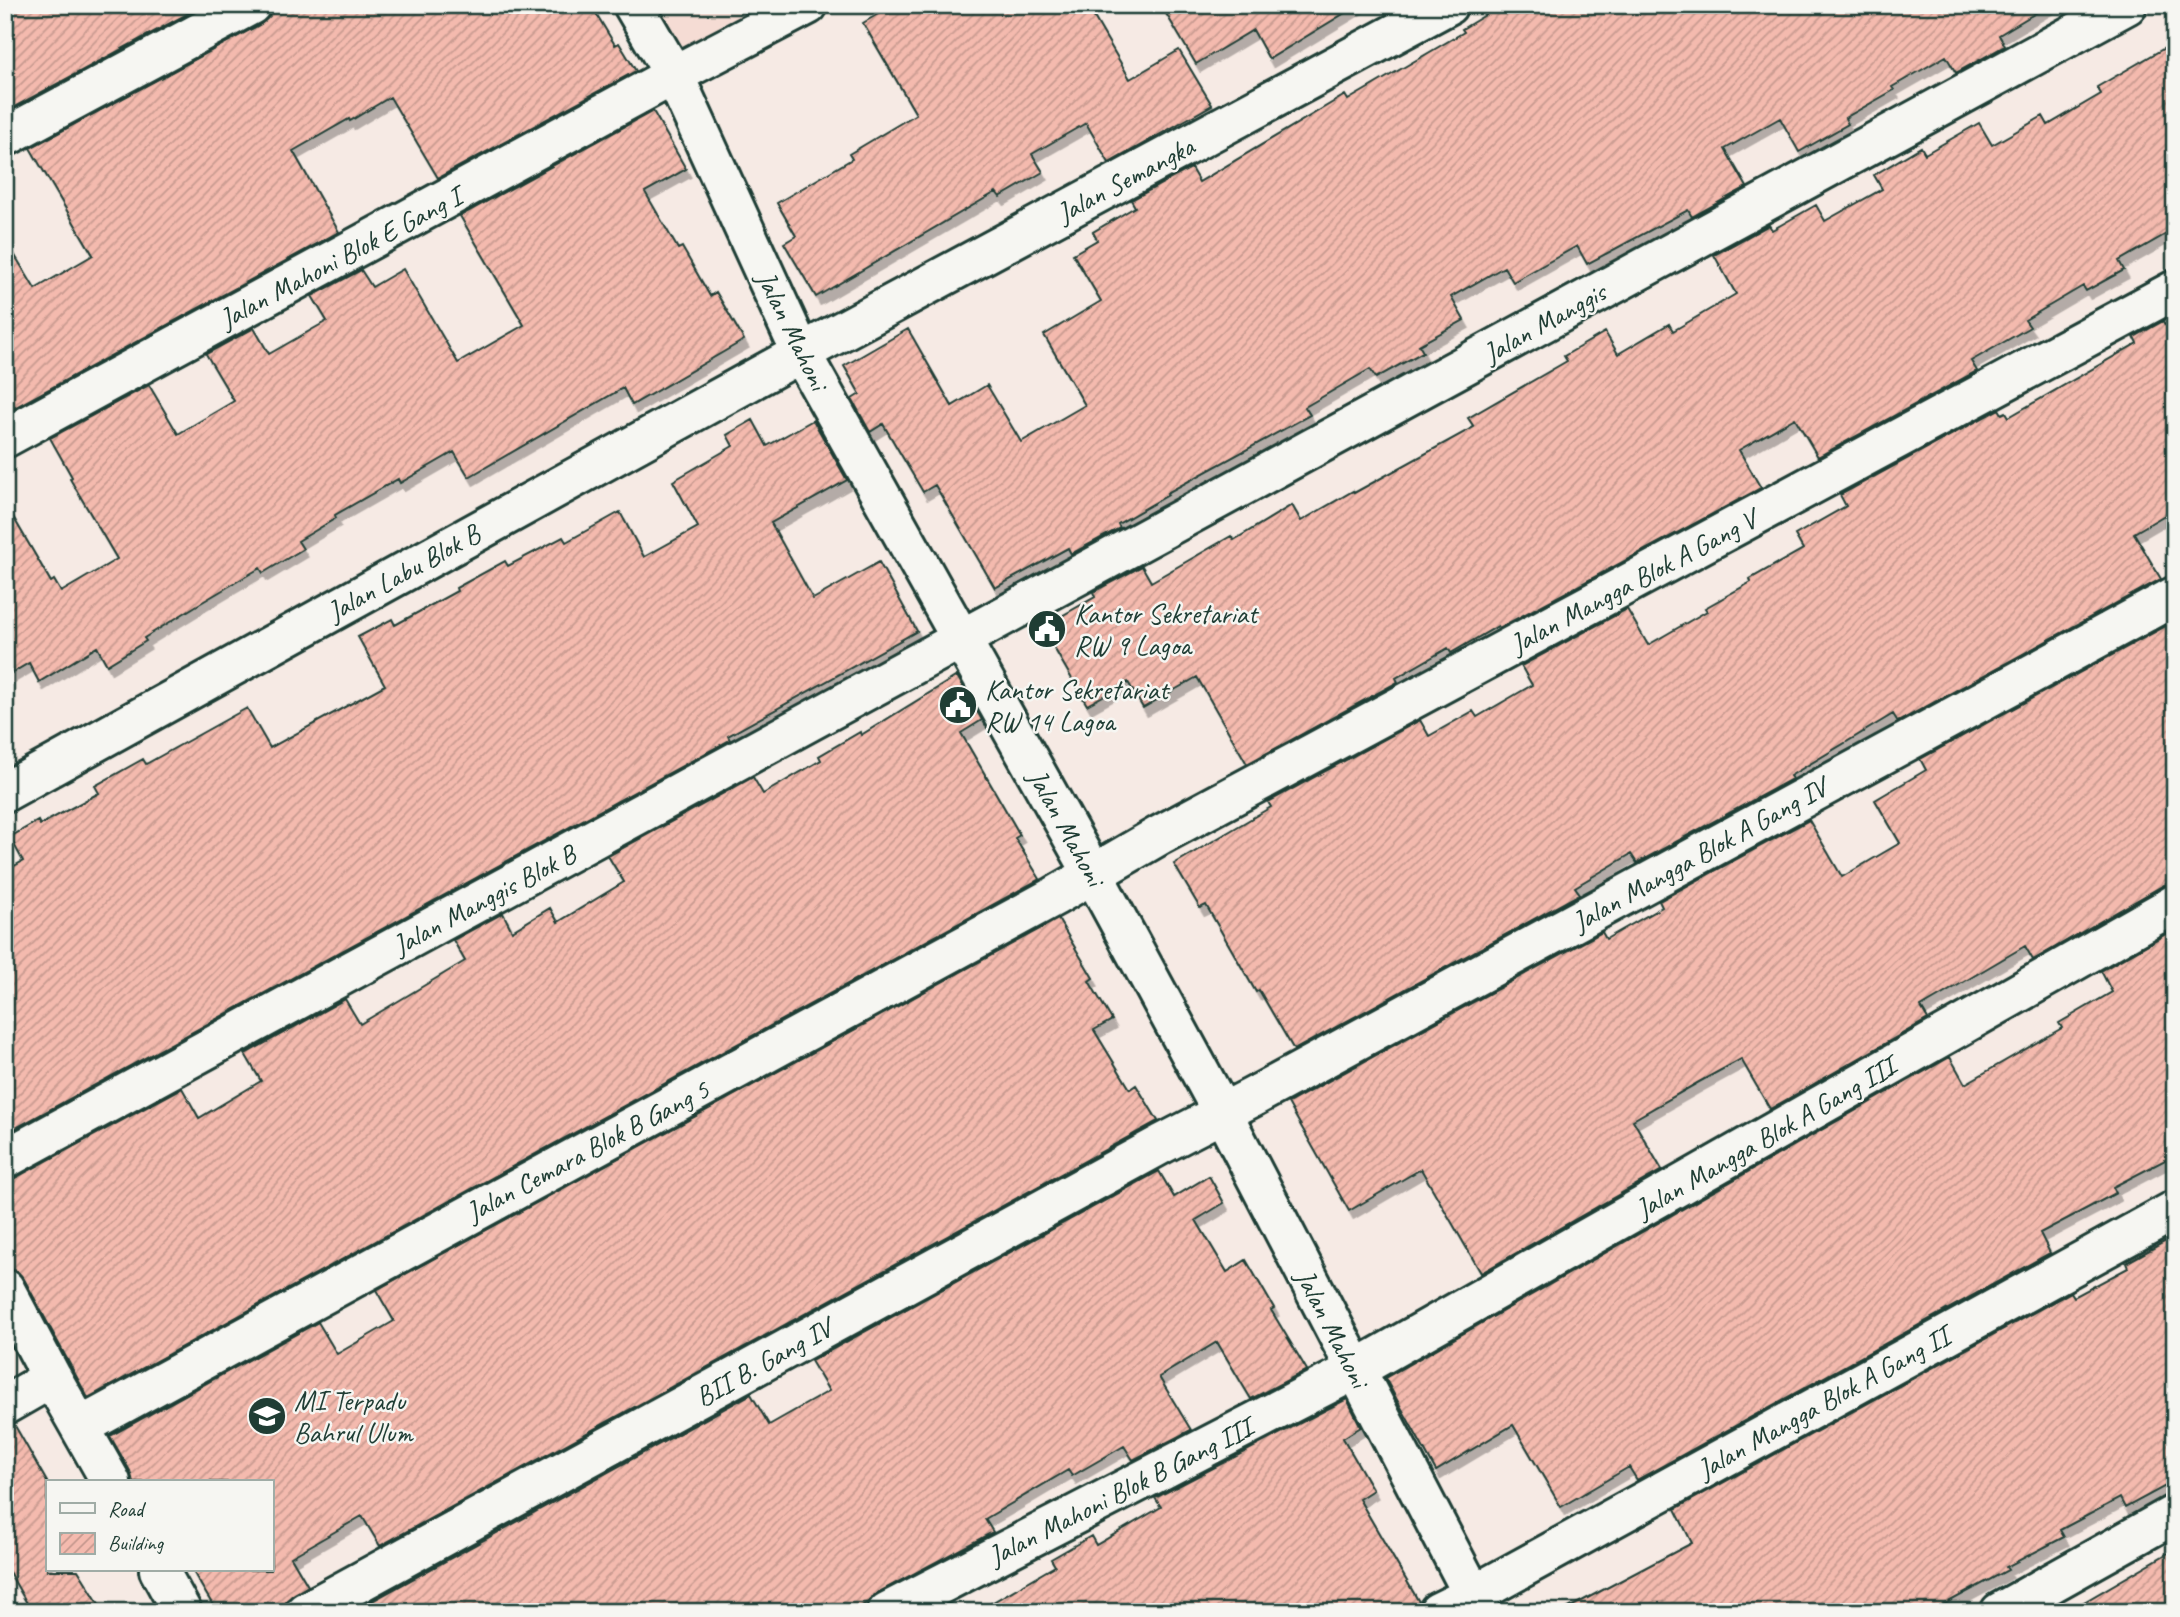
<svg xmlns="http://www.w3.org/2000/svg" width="2180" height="1617" viewBox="0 0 2180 1617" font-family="Caveat,sans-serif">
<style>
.built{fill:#f5dcd4}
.building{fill:url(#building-hatch);stroke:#1f3d34;stroke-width:2;filter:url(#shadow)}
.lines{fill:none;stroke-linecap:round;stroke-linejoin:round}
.minor-casing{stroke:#1f3d34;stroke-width:44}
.minor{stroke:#f6f6f2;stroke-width:38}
.labels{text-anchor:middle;stroke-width:5;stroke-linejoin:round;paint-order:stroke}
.street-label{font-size:28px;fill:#1f3d34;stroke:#f6f6f2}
.poi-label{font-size:28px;fill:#1f3d34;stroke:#f6f6f2;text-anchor:start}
</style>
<defs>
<pattern id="building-hatch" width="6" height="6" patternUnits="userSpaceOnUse" patternTransform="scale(1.75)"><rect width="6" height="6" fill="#f4baae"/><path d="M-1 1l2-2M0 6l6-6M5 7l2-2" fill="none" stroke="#c5988e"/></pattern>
<filter id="shadow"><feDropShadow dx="4.5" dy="8" stdDeviation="0" flood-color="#0004"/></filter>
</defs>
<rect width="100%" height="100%" fill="#f6eae4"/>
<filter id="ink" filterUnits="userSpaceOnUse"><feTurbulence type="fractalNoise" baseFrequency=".0143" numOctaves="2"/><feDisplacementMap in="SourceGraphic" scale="14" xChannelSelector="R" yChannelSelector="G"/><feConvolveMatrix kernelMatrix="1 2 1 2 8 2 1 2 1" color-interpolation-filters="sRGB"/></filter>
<g filter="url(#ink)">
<path class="built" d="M 647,5 L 770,5 L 673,57 Z"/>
<path class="building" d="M 5,5 L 204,5 L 5,112 Z
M 273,5 L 591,5 L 615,45 L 619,43 L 636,71 L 438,178 L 390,97 L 350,121 L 349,119 L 293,151 L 339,232 L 5,413 L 5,239 L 35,289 L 93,255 L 30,148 L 261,24 L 270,16 Z
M 893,5 L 1087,5 L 1130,79 L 1179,50 L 1212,105 L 1109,163 L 1086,123 L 1032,154 L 1043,172 L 1000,197 L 996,192 L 816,297 L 784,243 L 796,236 L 777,203 L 852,159 L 849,154 L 916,114 L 863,23 Z
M 1161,5 L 1358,5 L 1269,59 L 1253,30 L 1196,64 Z
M 1502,5 L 2049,5 L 1999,35 L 2005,46 L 1956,73 L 1946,56 L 1892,87 L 1894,90 L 1845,118 L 1848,124 L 1799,152 L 1780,118 L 1725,149 L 1747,187 L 1692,217 L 1688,210 L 1587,264 L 1577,246 L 1513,282 L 1504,267 L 1451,297 L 1464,320 L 1419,345 L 1423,352 L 1376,378 L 1370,369 L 1305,407 L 1310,415 L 1167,493 L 1168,495 L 1118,524 L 1120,528 L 1071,554 L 1068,548 L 995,588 L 935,485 L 923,492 L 883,424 L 870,432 L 852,399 L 860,394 L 844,366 L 908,329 L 952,406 L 987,385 L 1021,442 L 1085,405 L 1044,335 L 1101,301 L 1073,254 L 1097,240 L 1093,232 L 1135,207 L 1131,200 L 1191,168 L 1199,182 L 1345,95 L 1348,100 L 1464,32 L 1462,29 Z
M 2175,42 L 2175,229 L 2119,261 L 2124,270 L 2086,291 L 2083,286 L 2025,320 L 2030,327 L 1971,361 L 1977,371 L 1818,457 L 1795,418 L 1739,450 L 1761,488 L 1499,628 L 1498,626 L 1451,653 L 1448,648 L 1396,678 L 1398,682 L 1247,764 L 1197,677 L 1143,708 L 1128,682 L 1087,705 L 1042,627 L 1095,597 L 1093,592 L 1142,566 L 1151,582 L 1231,536 L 1234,540 L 1292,505 L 1301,521 L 1353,491 L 1354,493 L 1474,427 L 1468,418 L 1567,361 L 1564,356 L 1605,332 L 1618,354 L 1669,324 L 1673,331 L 1736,294 L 1714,255 L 1769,225 L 1772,230 L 1816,205 L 1825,221 L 1882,189 L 1874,175 L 1921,147 L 1925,154 L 1979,123 L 1992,145 L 2043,116 L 2048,125 L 2101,94 L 2097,87 Z
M 653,111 L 686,169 L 645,192 L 678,249 L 682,247 L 710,296 L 716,292 L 744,340 L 632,405 L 623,388 L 469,477 L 454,452 L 400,483 L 398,479 L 335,515 L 336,518 L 298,541 L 303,549 L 263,573 L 260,568 L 199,604 L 144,638 L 146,641 L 107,665 L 97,647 L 39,682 L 29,663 L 5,677 L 5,503 L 51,582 L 54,580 L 61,592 L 117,559 L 70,479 L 72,477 L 50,438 L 149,385 L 178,434 L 234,401 L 206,354 L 254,328 L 269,354 L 327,321 L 312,296 L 361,270 L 372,287 L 403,269 L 458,363 L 524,325 L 460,216 Z
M 2175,319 L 2175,509 L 2134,533 L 2161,579 L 1898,722 L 1893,714 L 1790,776 L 1792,779 L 1637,863 L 1631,854 L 1575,887 L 1580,894 L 1294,1050 L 1259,990 L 1256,992 L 1206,905 L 1200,908 L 1174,864 L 1271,807 L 1268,802 L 1420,720 L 1429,736 L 1473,711 L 1477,717 L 1532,685 L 1521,666 L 1627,609 L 1648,645 L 1707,611 L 1705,608 L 1751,582 L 1750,579 L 1803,549 L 1795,535 L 1846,506 L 1840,495 L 1999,409 L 2002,414 L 2006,412 L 2009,417 L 2137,343 L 2134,337 L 2163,321 L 2165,325 Z
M 753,420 L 767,446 L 813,420 L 847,480 L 771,523 L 813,599 L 879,562 L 917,631 L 728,736 L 730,740 L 5,1134 L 5,871 L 23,861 L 10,837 L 38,821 L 40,825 L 99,793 L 95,786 L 143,759 L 146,764 L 247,708 L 270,748 L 385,685 L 358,637 L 392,619 L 395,625 L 457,591 L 456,588 L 505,561 L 508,566 L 563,537 L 566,542 L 620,512 L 644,557 L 698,527 L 673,481 L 733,446 L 727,435 Z
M 2175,621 L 2175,882 L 2164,885 L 2033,960 L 2025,946 L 1921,1007 L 1928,1019 L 1770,1109 L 1741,1059 L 1699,1082 L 1633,1120 L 1662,1170 L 1481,1273 L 1421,1169 L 1349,1211 L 1288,1103 L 1602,932 L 1606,939 L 1662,907 L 1659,901 L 1809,820 L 1842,877 L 1900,843 L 1875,800 L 1926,770 L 1920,759 Z
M 957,676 L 982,720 L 961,733 L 1020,835 L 1015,838 L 1040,879 L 88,1398 L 24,1279 L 17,1271 L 8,1268 L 5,1262 L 5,1181 L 15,1178 L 182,1088 L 199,1118 L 261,1081 L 245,1054 L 345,999 L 360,1024 L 465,961 L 453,940 L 503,913 L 512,931 L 550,908 L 558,922 L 624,882 L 608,856 L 753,777 L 763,794 L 821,760 L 819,756 L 860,732 L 861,735 Z
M 1058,919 L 1093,978 L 1089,981 L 1112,1020 L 1094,1030 L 1130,1089 L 1136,1085 L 1158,1121 L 380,1546 L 362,1516 L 291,1557 L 308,1586 L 287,1600 L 283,1612 L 217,1612 L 192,1570 L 271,1570 L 271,1482 L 133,1482 L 130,1471 L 110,1436 L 318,1322 L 337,1354 L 394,1321 L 376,1290 Z
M 2175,929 L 2175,1155 L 2113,1187 L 2116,1193 L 2040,1233 L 2050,1253 L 1637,1480 L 1629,1467 L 1561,1507 L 1513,1425 L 1436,1471 L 1385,1378 L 1950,1057 L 1965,1084 L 2062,1028 L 2059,1023 L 2112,992 L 2101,971 Z
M 1159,1171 L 1174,1197 L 1209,1176 L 1224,1203 L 1196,1220 L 1227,1272 L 1246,1260 L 1274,1308 L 1271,1310 L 1307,1370 L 1251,1399 L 1217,1342 L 1159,1377 L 1191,1430 L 1133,1460 L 1124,1446 L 1072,1476 L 1068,1470 L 985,1519 L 993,1532 L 877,1593 L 868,1602 L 852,1612 L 352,1612 L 751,1394 L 769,1425 L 829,1391 L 811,1361 Z
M 2175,1236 L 2175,1481 L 2125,1508 L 2120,1498 L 2060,1530 L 2064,1537 L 2006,1567 L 2008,1570 L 1930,1612 L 1561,1612 L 1692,1543 L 1675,1509 L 2071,1292 L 2074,1297 L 2128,1268 L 2126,1263 Z
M 1347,1399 L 1361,1427 L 1343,1438 L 1373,1490 L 1359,1499 L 1419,1602 L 1416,1612 L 976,1612 L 1055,1566 L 1051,1559 L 1091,1536 L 1096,1545 L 1161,1507 L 1155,1498 Z
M 14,1424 L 47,1482 L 47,1570 L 78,1570 L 104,1612 L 32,1612 L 5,1565 L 5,1427 Z
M 2175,1549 L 2175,1599 L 2152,1612 L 2067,1612 Z"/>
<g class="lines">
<g class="minor-casing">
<path id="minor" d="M 633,5 L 674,75 L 801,353 L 1093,874 L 1222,1112 L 1482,1612
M 5,137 L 251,5
M 5,438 L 674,75 L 808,5
M 5,792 L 801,353 L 1448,5
M 5,1159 L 2127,5
M 5,1289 L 52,1378 L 111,1482
M 5,1405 L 52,1378
M 80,1427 L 1055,896 L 1160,835 L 2175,290
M 159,1570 L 182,1612
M 305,1612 L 1162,1144 L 1253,1097 L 2175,596
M 887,1612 L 1355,1370 L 2175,904
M 1438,1612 L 1473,1595 L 2175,1210
M 2000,1612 L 2175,1514"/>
</g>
<use href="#minor" class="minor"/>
</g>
</g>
<defs>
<g id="civic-disc" transform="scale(2.0125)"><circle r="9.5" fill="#1f3d34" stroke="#f6f6f2"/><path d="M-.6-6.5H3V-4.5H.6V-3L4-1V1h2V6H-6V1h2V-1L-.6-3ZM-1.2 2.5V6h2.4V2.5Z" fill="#fff"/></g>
<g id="school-disc" transform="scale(2.0125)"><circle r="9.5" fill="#1f3d34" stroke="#f6f6f2"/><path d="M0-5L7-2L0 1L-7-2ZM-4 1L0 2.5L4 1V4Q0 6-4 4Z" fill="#fff"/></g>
</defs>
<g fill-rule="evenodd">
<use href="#civic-disc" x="1047" y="629"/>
<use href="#civic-disc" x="958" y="705"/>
<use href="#school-disc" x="267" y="1416"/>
</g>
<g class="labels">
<g class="street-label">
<text transform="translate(1125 179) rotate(-28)" y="10">Jalan Semangka</text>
<text transform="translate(340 257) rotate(-28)" y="10">Jalan Mahoni Blok E Gang I</text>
<text transform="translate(1544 322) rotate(-29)" y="10">Jalan Manggis</text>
<text transform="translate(793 330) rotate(64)" y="10">Jalan Mahoni</text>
<text transform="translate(403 572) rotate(-29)" y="10">Jalan Labu Blok B</text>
<text transform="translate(1633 581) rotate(-28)" y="10">Jalan Mangga Blok A Gang V</text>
<text transform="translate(1067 827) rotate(61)" y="10">Jalan Mahoni</text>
<text transform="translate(1699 854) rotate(-29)" y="10">Jalan Mangga Blok A Gang IV</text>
<text transform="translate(484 899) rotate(-28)" y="10">Jalan Manggis Blok B</text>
<text transform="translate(1765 1137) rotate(-30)" y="10">Jalan Mangga Blok A Gang III</text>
<text transform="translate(587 1150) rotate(-28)" y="10">Jalan Cemara Blok B Gang 5</text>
<text transform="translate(1333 1328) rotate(63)" y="10">Jalan Mahoni</text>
<text transform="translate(763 1362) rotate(-29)" y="10">BII B. Gang IV</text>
<text transform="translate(1823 1402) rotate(-29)" y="10">Jalan Mangga Blok A Gang II</text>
<text transform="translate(1120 1491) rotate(-27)" y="10">Jalan Mahoni Blok B Gang III</text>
</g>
<g class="poi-label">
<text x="1074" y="623">Kantor Sekretariat<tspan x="1074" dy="32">RW 9 Lagoa</tspan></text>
<text x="985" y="699">Kantor Sekretariat<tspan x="985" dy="32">RW 14 Lagoa</tspan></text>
<text x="294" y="1410">MI Terpadu<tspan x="294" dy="32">Bahrul Ulum</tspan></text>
</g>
</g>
<rect width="2180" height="1617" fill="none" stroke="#f6f6f2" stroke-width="28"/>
<rect x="14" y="14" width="2152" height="1589" fill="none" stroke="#1f3d34" stroke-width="2.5" filter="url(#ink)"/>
<rect x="46" y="1480" width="228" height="91" fill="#f6f6f2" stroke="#a0aca6" stroke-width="2"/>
<rect x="60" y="1503" width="35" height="10" fill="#f6f6f2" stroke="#a0aca6" stroke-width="2"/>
<text x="108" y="1516" font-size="21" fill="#1f3d34">Road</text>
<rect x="60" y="1533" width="35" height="21" fill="url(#building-hatch)" stroke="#a0aca6" stroke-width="2"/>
<text x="108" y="1550" font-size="21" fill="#1f3d34">Building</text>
</svg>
